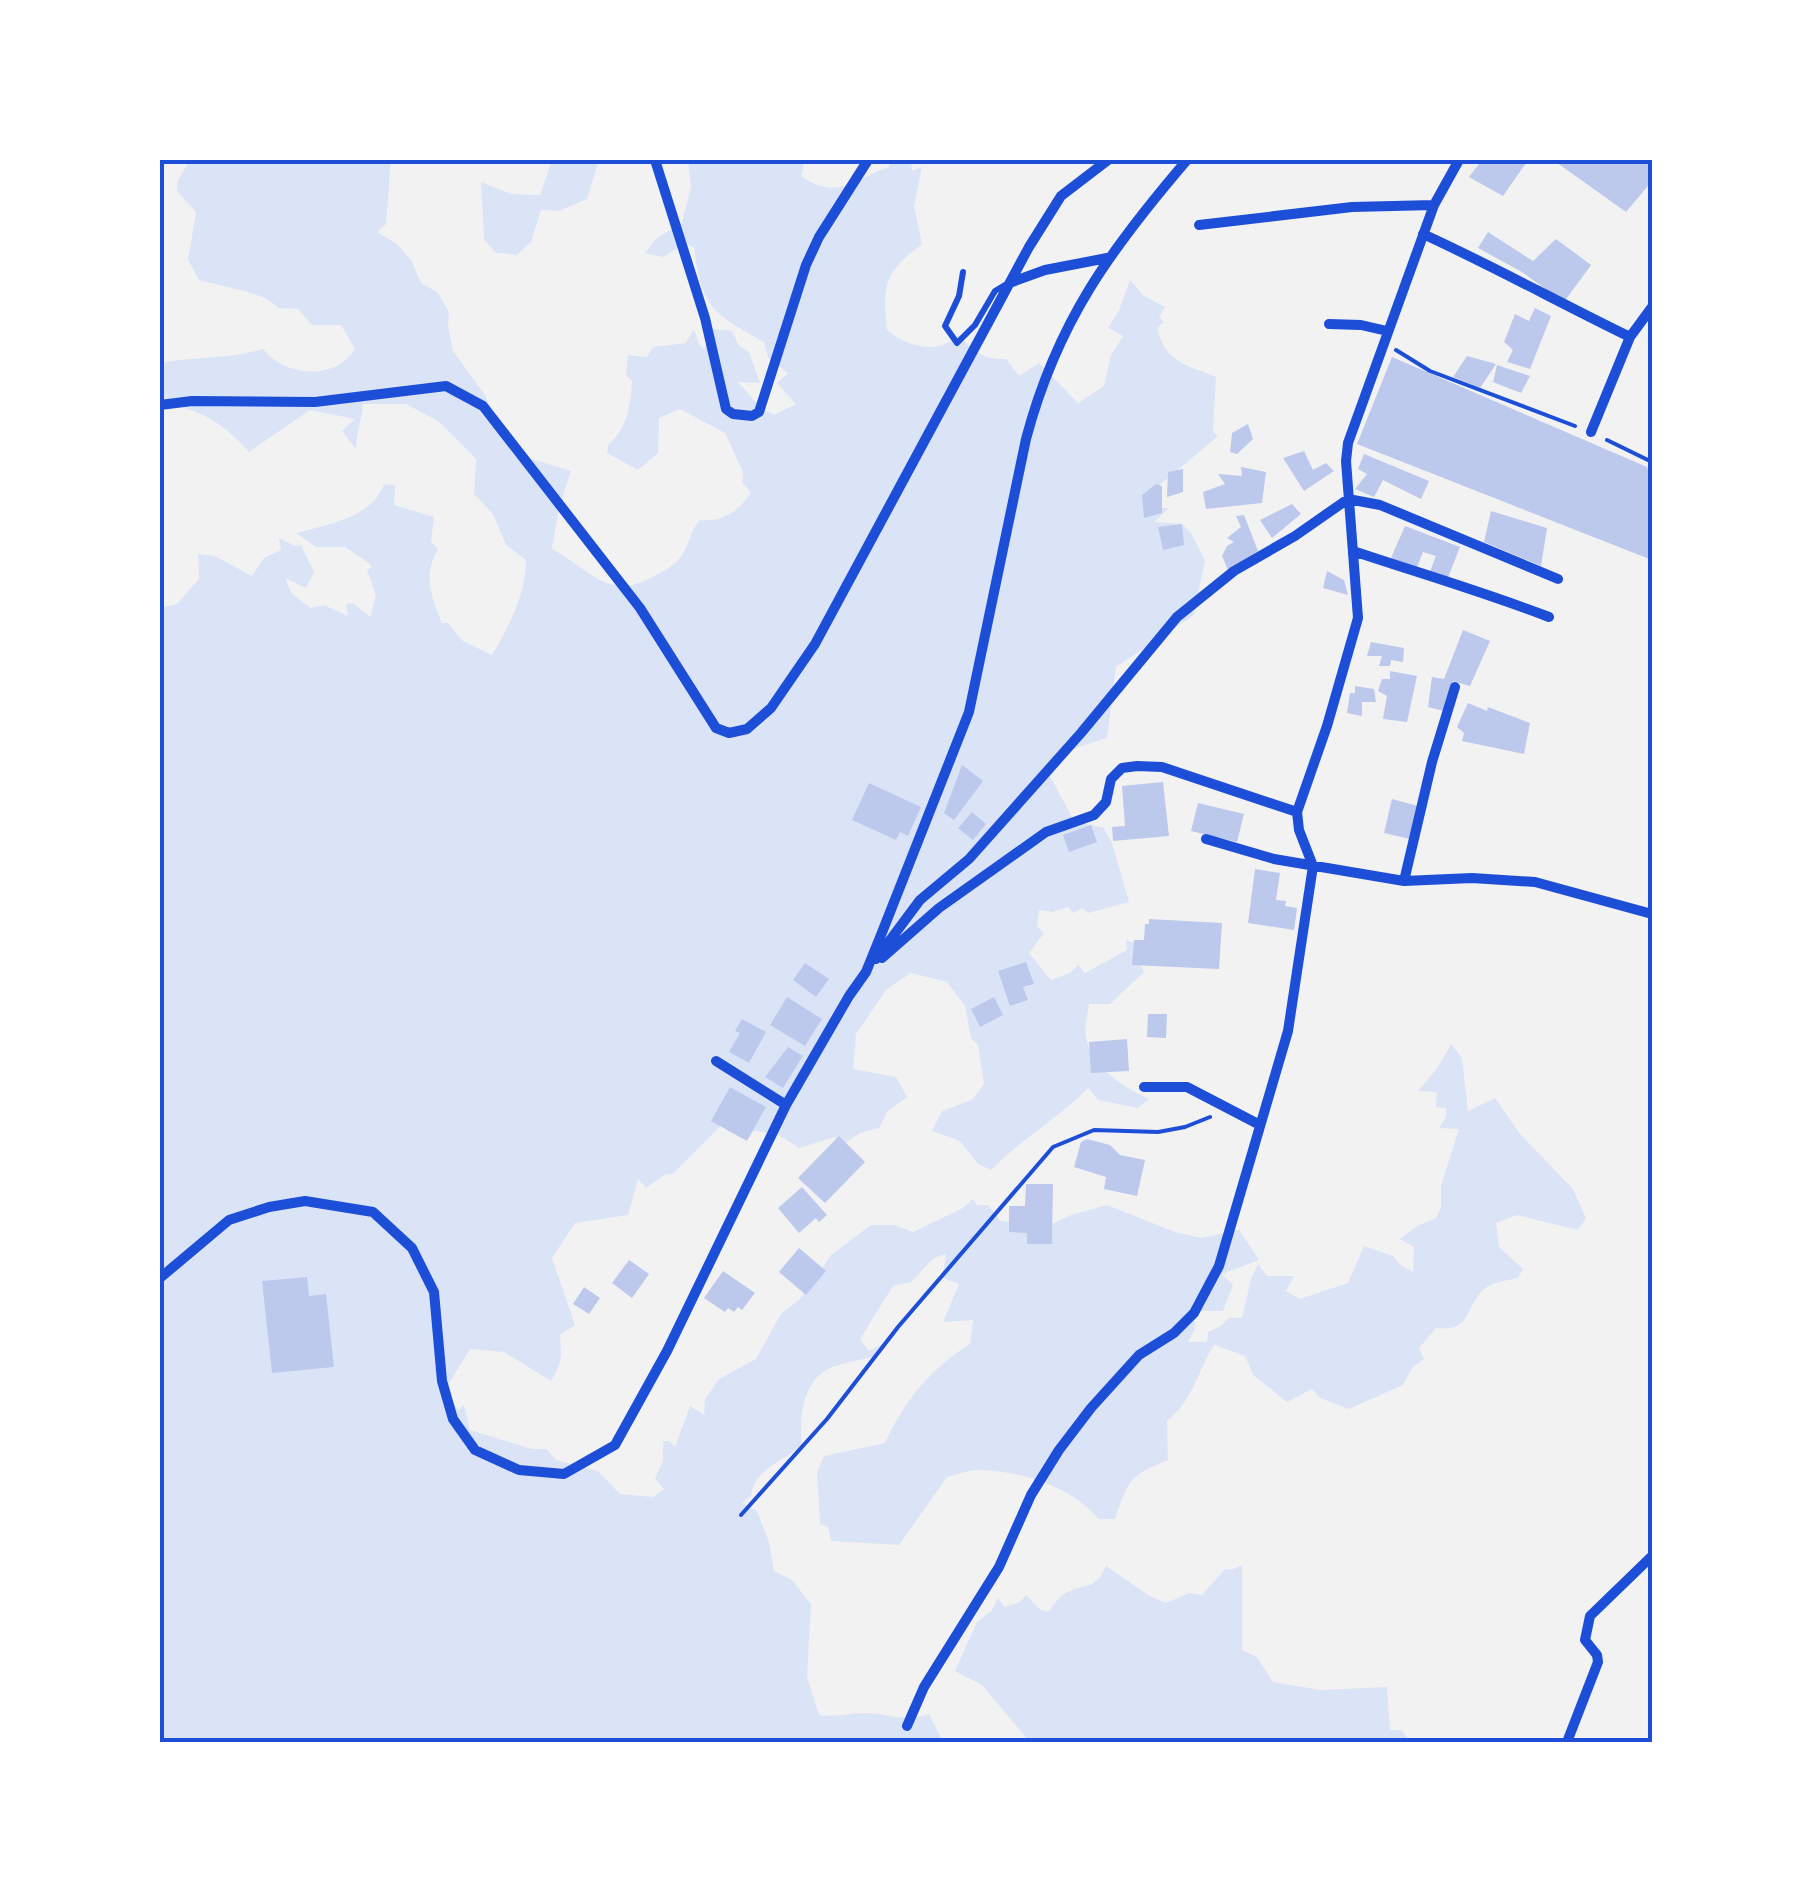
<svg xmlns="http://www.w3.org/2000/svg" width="1812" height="1902" viewBox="0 0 1812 1902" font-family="Roboto,sans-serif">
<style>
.green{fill:#dbe4f7}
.building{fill:#bdc9ec}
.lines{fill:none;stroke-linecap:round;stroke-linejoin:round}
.path{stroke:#1d4ed8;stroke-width:4}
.service{stroke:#1d4ed8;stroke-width:6}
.minor{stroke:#1d4ed8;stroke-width:10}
.neatline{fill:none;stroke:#1d4ed8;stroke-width:4}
</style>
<rect width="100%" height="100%" fill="#f2f2f2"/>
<path class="green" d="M 190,160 L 391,160 L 386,224 L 377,232 L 396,243 L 411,260 L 421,283 L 437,292 L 449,312 L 448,326 L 453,351 L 485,395 L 507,445 L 522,456 L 571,471 L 559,508 L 552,549 C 588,568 608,601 650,578 C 662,572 675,566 682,555 C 690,544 690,530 700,520 C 724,522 738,511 751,493 L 742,482 L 743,472 L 725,433 L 680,409 L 659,418 L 658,453 L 638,470 L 607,453 L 608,445 C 628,427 630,408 632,381 L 626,375 L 628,355 L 647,357 L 653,347 L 686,343 L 694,329 L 699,344 L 704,349 L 714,329 L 732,331 L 739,346 L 749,352 L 760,383 L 738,382 L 761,408 L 774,415 L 796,404 L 777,383 L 788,373 L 768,358 L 764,342 C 713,313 702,309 694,248 L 686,243 L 663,257 L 645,253 L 656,239 L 682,222 L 691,187 L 688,160 L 805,160 L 801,176 C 837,201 852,180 889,167 L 891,160 L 911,162 L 912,171 L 922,167 L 914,206 L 922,244 C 885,272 882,284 887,330 C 906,346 938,356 958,335 C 974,350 982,360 1006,359 L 1019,376 L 1039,363 L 1078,403 L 1104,386 L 1111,355 L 1123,336 L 1108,328 L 1119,310 L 1130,280 L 1144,296 L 1165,307 L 1159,317 L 1164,322 L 1157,328 C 1166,363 1185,364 1216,377 L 1213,431 L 1218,436 L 1155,489 L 1159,508 L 1169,508 L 1154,522 L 1182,524 L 1191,533 L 1205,560 L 1194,615 L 1116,667 L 1107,738 L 1073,749 L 1050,776 L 1074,821 L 1104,828 L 1112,843 L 1129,902 L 1088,913 L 1083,908 L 1073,913 L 1068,907 L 1052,912 L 1039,910 L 1037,926 L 1044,933 L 1029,953 L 1051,980 L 1070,973 L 1078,965 L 1085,973 L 1127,950 L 1126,940 L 1142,946 L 1136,956 L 1144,972 L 1110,1004 L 1089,1004 C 1088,1014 1084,1026 1086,1037 C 1090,1067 1124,1087 1149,1099 L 1138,1108 L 1098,1100 L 1088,1088 C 1058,1119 1021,1139 991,1170 L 978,1164 L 960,1141 L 932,1131 L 942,1111 L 972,1100 L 984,1084 L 978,1045 L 971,1038 L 965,1006 L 947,982 L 911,973 L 887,989 L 856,1034 L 853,1069 L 896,1077 L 907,1097 L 887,1112 L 879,1128 L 860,1133 L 842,1145 L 835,1137 L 799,1148 L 777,1134 L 721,1126 L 673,1174 L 666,1174 L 646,1188 L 638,1179 L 628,1215 L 575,1223 L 552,1258 L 575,1325 L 560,1335 C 562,1358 562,1362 551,1381 L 504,1352 L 470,1349 L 445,1390 L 458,1410 L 464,1405 L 470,1430 L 532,1449 L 547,1449 L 556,1460 L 598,1471 L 620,1494 L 653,1497 L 664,1489 L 655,1479 L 663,1460 L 663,1441 L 669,1441 L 675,1447 L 690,1406 L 704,1415 L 705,1399 L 719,1379 L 756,1359 L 781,1314 L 800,1299 L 831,1255 L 871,1225 L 894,1225 L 913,1232 L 963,1208 L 973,1199 L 977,1205 L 988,1205 L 1001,1221 L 1048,1226 L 1071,1215 L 1107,1205 L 1175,1232 L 1202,1238 L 1239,1230 L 1259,1260 L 1222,1274 L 1233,1285 L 1223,1311 L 1194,1311 L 1195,1329 L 1188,1342 L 1207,1342 L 1208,1332 L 1219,1327 L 1229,1318 L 1242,1318 L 1251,1279 L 1258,1264 L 1267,1276 L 1294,1276 L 1286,1291 L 1300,1299 L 1348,1283 L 1364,1246 L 1393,1256 L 1402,1266 L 1413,1272 L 1414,1247 L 1400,1239 L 1417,1226 L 1436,1218 L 1441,1207 L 1441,1185 L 1459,1129 L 1439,1128 L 1446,1117 L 1446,1108 L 1436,1107 L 1437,1092 L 1418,1091 L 1438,1067 L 1451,1044 L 1462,1058 L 1468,1111 L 1495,1098 L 1520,1134 L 1573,1189 L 1586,1218 L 1578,1230 L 1517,1215 L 1496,1223 L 1499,1247 L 1523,1269 L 1518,1278 C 1506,1281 1489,1282 1481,1292 C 1465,1311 1469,1332 1436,1328 L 1419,1348 L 1424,1359 L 1412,1368 L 1403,1385 L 1349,1409 L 1320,1398 L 1312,1389 L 1287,1402 L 1253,1375 L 1245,1356 L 1214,1345 C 1197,1372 1193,1401 1167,1421 L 1168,1460 C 1129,1476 1129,1479 1115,1519 L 1098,1519 C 1074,1487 1018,1470 978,1470 C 968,1470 956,1475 947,1477 L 899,1545 L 831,1541 L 828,1527 L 820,1524 L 817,1472 L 824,1456 L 885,1443 C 905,1400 930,1369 970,1344 L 973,1320 L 943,1322 L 959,1284 L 942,1278 L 946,1254 L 934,1258 L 911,1282 L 893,1286 L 860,1339 L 869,1351 L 885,1343 L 877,1356 C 862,1360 844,1362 830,1368 C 802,1381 799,1419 802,1445 C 783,1462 755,1468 751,1496 L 742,1503 L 757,1511 L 769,1542 L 774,1571 L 792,1580 L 811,1604 L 807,1677 L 819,1715 C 836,1718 850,1712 867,1713 C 891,1714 903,1723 929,1714 L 943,1742 L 160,1742 L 160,608 L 177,604 L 199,579 L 198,554 L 215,556 L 252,576 L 264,558 L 281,550 L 279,538 L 295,546 L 301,545 L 314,572 L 306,588 L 285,578 L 292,594 L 311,608 L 324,605 L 348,616 L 346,604 L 353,603 L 370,617 L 376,595 L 367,570 L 372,567 L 370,564 L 345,547 L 316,547 L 296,533 C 329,524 372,518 384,484 L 395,485 L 394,505 L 434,517 L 431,542 L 438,549 C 423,575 431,597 442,623 L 448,623 L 463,641 L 492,655 C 509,626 526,594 526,560 L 506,545 L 493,514 L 474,494 L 476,459 L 438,421 L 406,404 L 363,404 C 362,420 356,433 356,449 L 342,431 L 355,419 L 310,410 L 249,452 C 225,424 201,410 165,403 L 160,407 L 160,363 C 195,356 230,359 263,349 C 285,377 335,381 355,349 L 341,325 L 312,325 L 298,309 L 278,308 C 263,291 221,287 199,280 L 188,260 L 196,212 L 177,191 L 178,180 Z
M 552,160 L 599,160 L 587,199 L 559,211 L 541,210 L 531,242 L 517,255 L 496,253 L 484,239 L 481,182 L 511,194 L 540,195 Z
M 1242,1565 L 1242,1650 L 1257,1657 L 1273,1682 L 1321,1690 L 1387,1687 L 1390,1730 L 1402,1730 L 1410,1742 L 1030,1742 L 982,1685 L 955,1671 L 977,1622 L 992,1610 L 998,1598 L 1005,1607 L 1020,1602 L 1026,1595 L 1041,1610 L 1048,1612 C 1053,1606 1059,1596 1066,1593 C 1086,1582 1094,1592 1106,1566 L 1148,1595 L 1166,1603 L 1189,1593 L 1202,1595 L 1225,1569 L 1231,1570 Z"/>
<path class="building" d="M 1482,160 L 1528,160 L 1503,196 L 1469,177 Z
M 1553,160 L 1601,160 L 1608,164 L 1611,160 L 1652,160 L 1652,181 L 1626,212 Z
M 1488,232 L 1533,261 L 1556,239 L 1591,265 L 1564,302 L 1522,272 L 1478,248 Z
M 1535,308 L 1551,316 L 1530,369 L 1507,362 L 1513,350 L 1504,342 L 1515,314 L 1529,321 Z
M 1467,356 L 1496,364 L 1480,388 L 1453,377 Z
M 1392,357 L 1647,467 L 1652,481 L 1652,560 L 1357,444 Z
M 1497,365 L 1530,376 L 1521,393 L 1493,382 Z
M 1248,424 L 1253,439 L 1237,454 L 1230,452 L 1232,433 Z
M 1304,451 L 1313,470 L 1326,463 L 1334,471 L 1304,491 L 1283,458 Z
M 1364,454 L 1429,481 L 1421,499 L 1383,480 L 1374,497 L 1355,489 L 1367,474 L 1358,469 Z
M 1241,467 L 1266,472 L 1262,503 L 1206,509 L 1203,492 L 1225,484 L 1218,474 L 1242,476 Z
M 1183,469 L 1183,492 L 1167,497 L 1168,472 Z
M 1156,484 L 1162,486 L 1162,513 L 1144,518 L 1142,495 Z
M 1292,504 L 1301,514 L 1272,538 L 1260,520 Z
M 1491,511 L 1547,528 L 1541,566 L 1484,542 Z
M 1244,515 L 1258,551 L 1228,570 L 1222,556 L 1227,546 L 1234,542 L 1227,538 L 1241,527 L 1236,516 Z
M 1182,524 L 1184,545 L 1163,550 L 1158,527 Z
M 1405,526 L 1460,547 L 1447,580 L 1429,574 L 1436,556 L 1423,552 L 1416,570 L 1391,558 Z
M 1327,571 L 1344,580 L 1348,595 L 1323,588 Z
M 1463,630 L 1490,641 L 1470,686 L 1453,681 L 1444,711 L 1428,707 L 1432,677 L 1444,679 Z
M 1371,642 L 1404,648 L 1403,662 L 1391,660 L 1390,666 L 1379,666 L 1382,656 L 1367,656 Z
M 1390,671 L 1417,676 L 1407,722 L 1383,719 L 1387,696 L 1378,691 L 1382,679 L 1390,679 Z
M 1355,686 L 1374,689 L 1376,702 L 1362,702 L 1362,716 L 1347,713 L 1350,693 L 1355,693 Z
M 1468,703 L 1487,711 L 1488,707 L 1530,723 L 1524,754 L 1462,741 L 1464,733 L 1457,727 Z
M 962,765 L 983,781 L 954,820 L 944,813 Z
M 1163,782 L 1169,836 L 1113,841 L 1112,827 L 1125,826 L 1122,786 Z
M 869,783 L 921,807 L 908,836 L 900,832 L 896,840 L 852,820 Z
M 1392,799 L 1418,806 L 1410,839 L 1384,833 Z
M 1198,803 L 1244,814 L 1237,842 L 1191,831 Z
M 972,812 L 986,824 L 973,840 L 958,828 Z
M 1091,825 L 1097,842 L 1069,852 L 1063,835 Z
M 1255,869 L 1280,873 L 1276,900 L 1286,901 L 1285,906 L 1297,908 L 1294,930 L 1248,923 Z
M 1149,919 L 1222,923 L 1219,969 L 1132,965 L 1134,940 L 1144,940 L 1145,924 L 1149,924 Z
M 1026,962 L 1034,984 L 1023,987 L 1028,1000 L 1010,1006 L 998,971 Z
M 805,963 L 829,979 L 816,997 L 793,980 Z
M 787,997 L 822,1019 L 805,1046 L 770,1025 Z
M 994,997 L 1003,1015 L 980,1027 L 971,1009 Z
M 1148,1014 L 1167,1014 L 1166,1038 L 1147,1037 Z
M 742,1019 L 766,1032 L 749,1063 L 729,1052 L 740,1033 L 735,1031 Z
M 1127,1039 L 1129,1071 L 1091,1073 L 1089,1042 Z
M 788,1047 L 803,1056 L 783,1088 L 765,1077 Z
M 730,1087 L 766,1107 L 747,1141 L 711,1121 Z
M 839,1136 L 865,1162 L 825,1203 L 798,1178 Z
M 1087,1139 L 1110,1145 L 1120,1155 L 1145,1160 L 1137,1196 L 1104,1189 L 1106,1177 L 1074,1167 L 1081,1142 Z
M 1026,1184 L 1053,1184 L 1052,1244 L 1027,1244 L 1027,1233 L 1009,1232 L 1009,1206 L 1025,1206 Z
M 802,1187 L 827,1215 L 819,1222 L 816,1218 L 799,1233 L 778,1208 Z
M 799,1248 L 826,1271 L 806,1295 L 779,1272 Z
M 629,1260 L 649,1274 L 632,1298 L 612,1283 Z
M 723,1271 L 755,1293 L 742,1310 L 738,1307 L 734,1312 L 728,1308 L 725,1312 L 704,1298 Z
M 307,1277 L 309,1296 L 326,1294 L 334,1367 L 272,1373 L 262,1281 Z
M 584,1287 L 600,1298 L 589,1314 L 573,1304 Z"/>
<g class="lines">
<path class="path" d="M 1396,350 L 1430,371 L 1575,426
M 1607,440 L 1652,462
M 741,1515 L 827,1419 L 898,1327 L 1053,1147 L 1094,1130 L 1158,1132 L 1185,1127 L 1210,1117"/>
<path class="service" d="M 963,272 L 959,296 L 945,326 L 957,343 L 975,325 L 995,291 L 1005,285"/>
<path class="minor" d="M 655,160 L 705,318 L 726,409 L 733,414 L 752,416 L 759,412 L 806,265 L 819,237 L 868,160
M 1199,225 L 1352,207 L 1434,205
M 1423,234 C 1493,266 1560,303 1630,337
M 1012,282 L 1045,270 L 1107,258
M 1329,324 L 1361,325 L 1387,331
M 160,405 L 192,401 L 315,402 L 446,386 L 483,406 L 640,608 L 716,728 L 729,733 L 747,729 L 771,708 L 815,644 L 1029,247 L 1061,196 L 1108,160
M 1591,432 L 1630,337 L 1652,307
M 1353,551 C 1419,573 1484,592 1549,617
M 1206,839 L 1274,859 L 1404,881 L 1472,878 L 1535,882 L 1652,914
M 1404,881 L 1432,762 L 1455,687
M 882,958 L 939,908 L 1046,832 L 1094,815 L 1106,802 L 1111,779 L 1122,768 L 1137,766 L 1162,767 L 1297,812
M 876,959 L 920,900 L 969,859 L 1081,733 L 1177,617 L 1234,571 L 1295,536 L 1348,499 L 1380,505 L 1558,579
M 716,1061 L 786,1105
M 1144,1087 L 1187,1087 L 1260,1125
M 160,1278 L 229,1220 L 269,1207 L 305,1201 L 373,1212 L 412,1248 L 434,1292 L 442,1381 L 453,1419 L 475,1450 L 519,1470 L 564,1474 L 615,1445 L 667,1351 L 786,1105 L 849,996 L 866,972 L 881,935 L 969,712 L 1026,439 C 1057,322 1110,250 1187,160
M 907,1726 L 924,1687 L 999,1567 L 1031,1495 L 1059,1450 L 1091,1408 L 1139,1355 L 1174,1333 L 1194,1313 L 1219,1266 L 1288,1031 L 1313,866 L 1299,830 L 1297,812 L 1327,726 L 1358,618 L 1346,461 L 1348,443 L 1434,205 L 1459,160
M 1567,1742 L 1598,1662 L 1597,1655 L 1585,1640 L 1590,1616 L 1652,1556"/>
</g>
<rect width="1812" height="1902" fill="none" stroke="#ffffff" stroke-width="325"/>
<rect x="162" y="162" width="1488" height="1578" class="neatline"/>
</svg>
